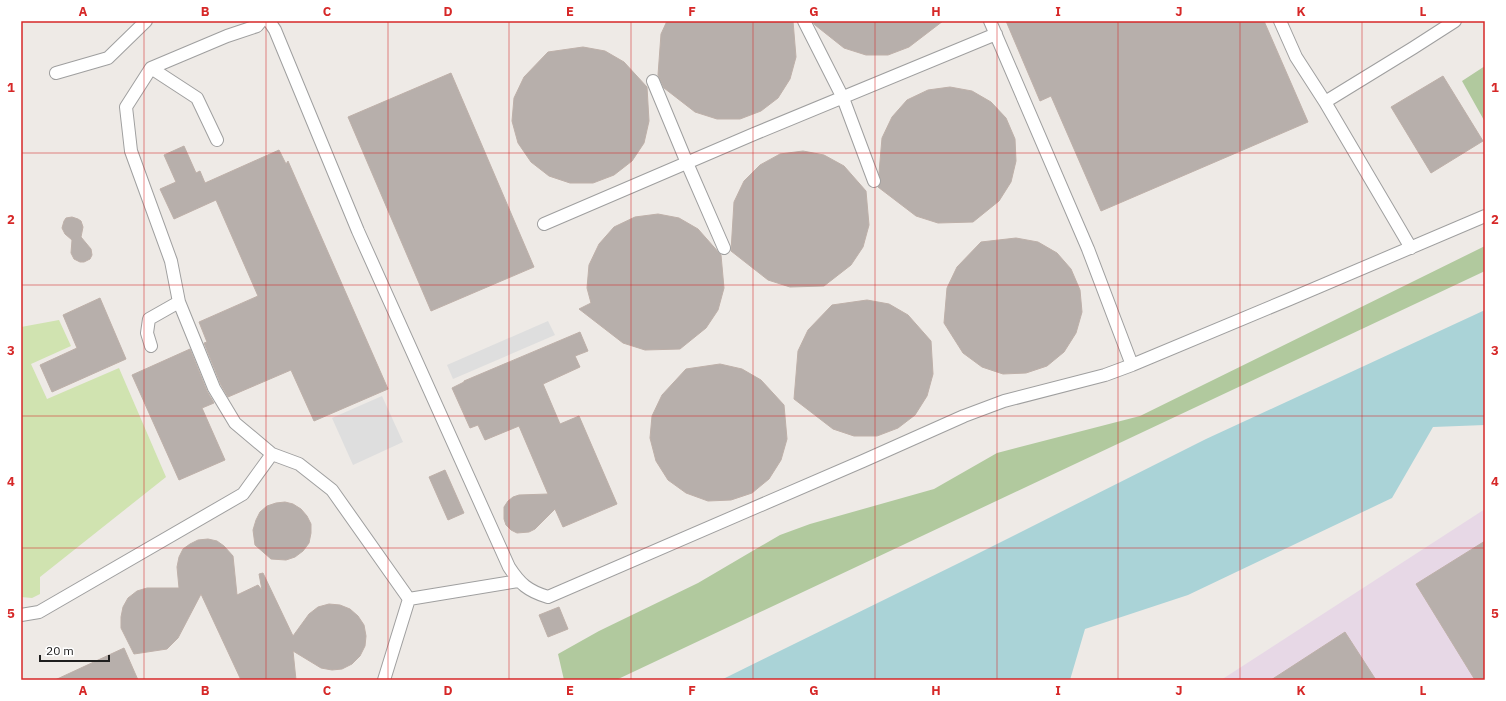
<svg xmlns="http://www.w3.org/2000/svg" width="1506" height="701" viewBox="0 0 1506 701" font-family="'IBM Plex Sans',sans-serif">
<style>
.industrial{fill:#e7d8e6}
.grass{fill:#d0e3b0}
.forest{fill:#b1c99e}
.parking{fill:#dedede}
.water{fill:#aad3d7}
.building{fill:#b7afab;stroke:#beb0a9}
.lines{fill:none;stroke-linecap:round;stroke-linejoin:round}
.service-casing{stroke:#9f9f9f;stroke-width:14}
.service{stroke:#fff;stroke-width:12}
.grid{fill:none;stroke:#d62828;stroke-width:1;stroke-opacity:0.55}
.neatline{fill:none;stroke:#d62828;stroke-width:1.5}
.grid-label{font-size:13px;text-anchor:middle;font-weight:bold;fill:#d62828}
</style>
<rect width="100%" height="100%" fill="#eeeae6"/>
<path class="industrial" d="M 1485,509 L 1485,680 L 1221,680 Z"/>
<path class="grass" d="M 59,320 L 71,346 L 31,364 L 47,399 L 119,368 L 166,477 L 40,577 L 40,594 L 32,598 L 21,597 L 21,327 Z"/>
<path class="forest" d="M 1485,66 L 1485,122 L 1462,81 Z
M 1485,246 L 1485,271 L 616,680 L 564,680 L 558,654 L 599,631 L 698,583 L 780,535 L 810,524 L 934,489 L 997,453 L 1140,416 Z"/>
<path class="parking" d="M 548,321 L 555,335 L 453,379 L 447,365 Z
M 382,396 L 403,442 L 353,465 L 332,418 Z"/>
<path class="water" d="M 1485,310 L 1485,425 L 1433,427 L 1392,498 L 1188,595 L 1085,629 L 1070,680 L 721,680 L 959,563 L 1206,439 Z"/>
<path class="building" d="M 667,21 L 793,21 L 796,57 L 790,79 L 778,98 L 761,111 L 740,119 L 717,119 L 695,112 L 664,88 L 658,75 L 661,34 Z
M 812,21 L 943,21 L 909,47 L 888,55 L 866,55 L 844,48 L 815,25 Z
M 1006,21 L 1264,21 L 1308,122 L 1101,211 L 1051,96 L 1040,101 Z
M 583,47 L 605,51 L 624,62 L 647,87 L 649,121 L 644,143 L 632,161 L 614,175 L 593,183 L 570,183 L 549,176 L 531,162 L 518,143 L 512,121 L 514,98 L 524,77 L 548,52 Z
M 451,73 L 534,267 L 431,311 L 348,117 Z
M 1443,76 L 1483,141 L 1431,173 L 1391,107 Z
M 950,87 L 972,91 L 991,102 L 1006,118 L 1015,139 L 1016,161 L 1011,182 L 999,201 L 973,222 L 938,223 L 916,216 L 878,187 L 881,182 L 879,173 L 882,138 L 892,117 L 907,100 L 928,90 Z
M 184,146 L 196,173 L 200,171 L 205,183 L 279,150 L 286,164 L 288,161 L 388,389 L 314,421 L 291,370 L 228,397 L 221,385 L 204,343 L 207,342 L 199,322 L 258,296 L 216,200 L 174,219 L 160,189 L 176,182 L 164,155 Z
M 803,151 L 824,155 L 844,166 L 866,191 L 869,225 L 863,247 L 851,265 L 824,286 L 790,287 L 768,280 L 731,251 L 734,202 L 744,181 L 760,165 L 780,154 Z
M 658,214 L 679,218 L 698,229 L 721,255 L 724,288 L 718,310 L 706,328 L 680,349 L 645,350 L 623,343 L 579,309 L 591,303 L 587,288 L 589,265 L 599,244 L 614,227 L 635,217 Z
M 72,217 L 78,219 L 81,221 L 83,227 L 81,237 L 91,249 L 92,255 L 90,259 L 84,262 L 80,262 L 74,259 L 71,253 L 72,240 L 65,234 L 62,228 L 64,221 L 66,218 Z
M 1016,238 L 1038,242 L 1057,253 L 1071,269 L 1080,290 L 1082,312 L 1076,333 L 1064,352 L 1047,366 L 1026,373 L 1003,374 L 982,367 L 963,353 L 944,323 L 947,288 L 957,267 L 981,242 Z
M 100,298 L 126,359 L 52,392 L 40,365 L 77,348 L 63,315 Z
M 867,300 L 889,304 L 908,315 L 931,341 L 933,374 L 927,396 L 915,415 L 898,428 L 877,436 L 854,436 L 833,429 L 794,399 L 798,351 L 808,330 L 832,305 Z
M 580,332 L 588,351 L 575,356 L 580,367 L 543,384 L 560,424 L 579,416 L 617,504 L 563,527 L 555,509 L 535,529 L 529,532 L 517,533 L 511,530 L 506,525 L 504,519 L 504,507 L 508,501 L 513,497 L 519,495 L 548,494 L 519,426 L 485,440 L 478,425 L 470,428 L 452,388 L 464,382 L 464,381 Z
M 190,349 L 207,391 L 214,403 L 202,408 L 225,460 L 179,480 L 132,375 Z
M 720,364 L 742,369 L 761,380 L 784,405 L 787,439 L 781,460 L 769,479 L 752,493 L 731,500 L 708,501 L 686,493 L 668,480 L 656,461 L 650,438 L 652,416 L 662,395 L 686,369 Z
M 445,470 L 464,513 L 448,520 L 429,477 Z
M 285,502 L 293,504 L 301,509 L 307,516 L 311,524 L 311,533 L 309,543 L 303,551 L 295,557 L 286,560 L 271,559 L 255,545 L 253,530 L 256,520 L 260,512 L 267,506 L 276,503 Z
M 208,539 L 217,541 L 224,546 L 233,556 L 237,595 L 258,585 L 262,590 L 259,574 L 263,573 L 293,636 L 309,614 L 318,607 L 329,604 L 340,605 L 350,609 L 358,616 L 364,625 L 366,636 L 365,646 L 360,656 L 352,664 L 342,669 L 332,670 L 321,668 L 293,651 L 296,680 L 241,680 L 201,594 L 178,638 L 167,649 L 134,654 L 121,628 L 121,617 L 123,607 L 128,598 L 137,591 L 147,588 L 179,588 L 177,567 L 179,557 L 183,549 L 190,544 L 198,540 Z
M 1485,541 L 1485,680 L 1475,680 L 1416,584 Z
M 559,607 L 568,629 L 548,637 L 539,615 Z
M 1345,632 L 1376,680 L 1271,680 Z
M 124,648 L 138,680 L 55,680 Z"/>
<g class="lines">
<g class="service-casing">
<path id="service" d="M 261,21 L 257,26 L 227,36 L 151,68 L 126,107 L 131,151 L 171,261 L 179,302 L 214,388 L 235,423 L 272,454 L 299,464 L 332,490 L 409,599 L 384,680
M 269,21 L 275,30 L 358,231 L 509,567 C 520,584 528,591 548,597 L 863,461 L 964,416 L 1004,401 L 1105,375 L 1132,365 L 1290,299 L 1485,216
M 804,21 L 843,98 L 874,181
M 990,21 L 1088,249 L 1132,365
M 1280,21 L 1296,57 L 1325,102 L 1411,248
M 151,68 L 197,98 L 217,140
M 56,73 L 108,58 L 146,21
M 653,81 L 687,163 L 724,248
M 1325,102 L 1413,48 L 1455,21
M 544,224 L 754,134 L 996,34
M 151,346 L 147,333 L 149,319 L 179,302
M 409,599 L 518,581
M 21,615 L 39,612 L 243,494 L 272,454"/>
</g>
<use href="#service" class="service"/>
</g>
<path class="grid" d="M 144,21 L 144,680M 266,21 L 266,680M 388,21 L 388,680M 509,21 L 509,680M 631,21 L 631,680M 753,21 L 753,680M 875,21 L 875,680M 997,21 L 997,680M 1118,21 L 1118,680M 1240,21 L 1240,680M 1362,21 L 1362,680M 21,153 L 1485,153M 21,285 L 1485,285M 21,416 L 1485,416M 21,548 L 1485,548"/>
<rect width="1506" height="701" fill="none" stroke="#ffffff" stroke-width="44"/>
<path d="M40 655v6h69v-6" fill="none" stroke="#1e1e1e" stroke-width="2"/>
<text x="46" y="655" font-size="12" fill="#1e1e1e" stroke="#ffffff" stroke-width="3" paint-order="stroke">20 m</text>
<rect x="22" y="22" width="1462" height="657" class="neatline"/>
<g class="grid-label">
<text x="83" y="16">A</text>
<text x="205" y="16">B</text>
<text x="327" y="16">C</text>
<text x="448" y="16">D</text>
<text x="570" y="16">E</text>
<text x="692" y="16">F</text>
<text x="814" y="16">G</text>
<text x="936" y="16">H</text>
<text x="1058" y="16">I</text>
<text x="1179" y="16">J</text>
<text x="1301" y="16">K</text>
<text x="1423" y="16">L</text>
<text x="11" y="92">1</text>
<text x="1495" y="92">1</text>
<text x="11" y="224">2</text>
<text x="1495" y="224">2</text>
<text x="11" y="355">3</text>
<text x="1495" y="355">3</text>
<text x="11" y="486">4</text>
<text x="1495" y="486">4</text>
<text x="11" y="618">5</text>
<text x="1495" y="618">5</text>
<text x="83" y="695">A</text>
<text x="205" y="695">B</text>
<text x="327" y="695">C</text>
<text x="448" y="695">D</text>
<text x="570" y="695">E</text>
<text x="692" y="695">F</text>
<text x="814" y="695">G</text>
<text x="936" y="695">H</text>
<text x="1058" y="695">I</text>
<text x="1179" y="695">J</text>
<text x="1301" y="695">K</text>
<text x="1423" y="695">L</text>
</g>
</svg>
